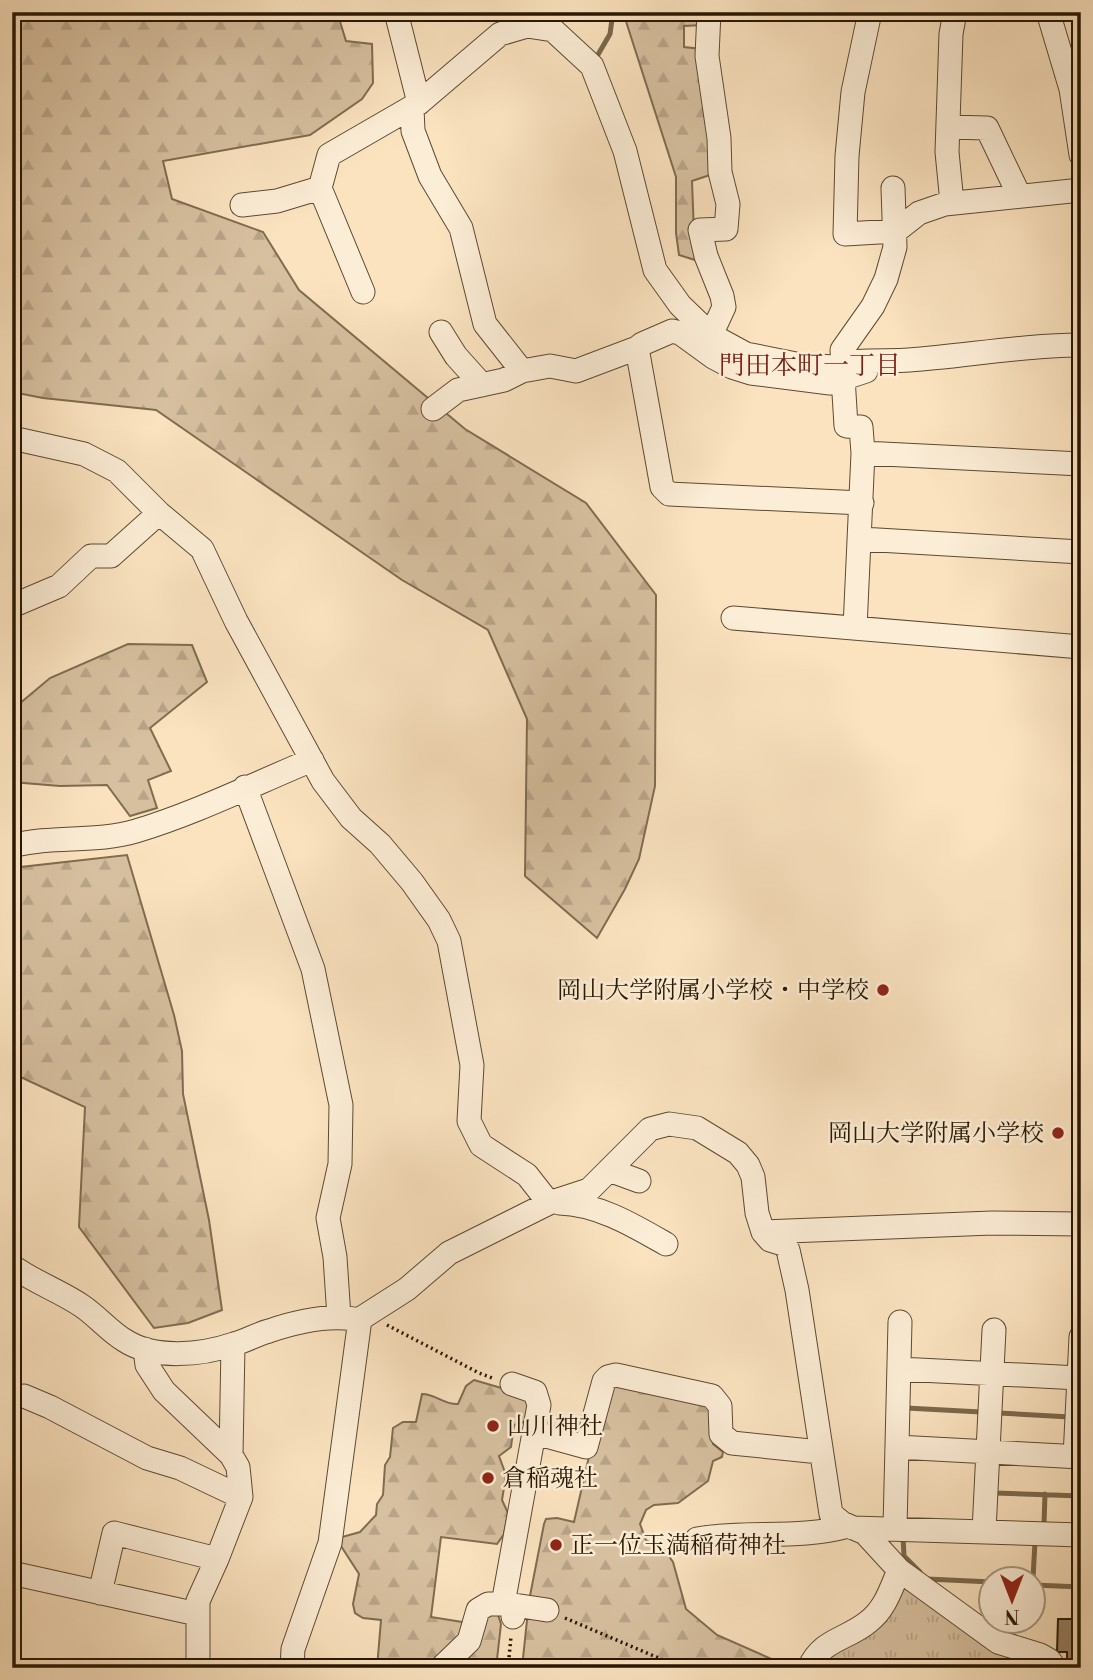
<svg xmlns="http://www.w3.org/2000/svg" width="1093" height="1680" viewBox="0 0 1093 1680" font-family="'Libre Bodoni','Noto Serif JP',serif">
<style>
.forest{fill:url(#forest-firs);stroke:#806c50;stroke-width:2}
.park{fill:url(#park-tufts);stroke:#806c50;stroke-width:2}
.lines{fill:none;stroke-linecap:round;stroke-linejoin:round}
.stream{stroke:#7b684d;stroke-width:5}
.building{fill:#968164;stroke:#281701;stroke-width:2}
.minor-casing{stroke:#5d4a31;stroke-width:25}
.path{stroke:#281701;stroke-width:3.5;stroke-dasharray:2 3.5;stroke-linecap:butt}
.minor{stroke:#fcedd6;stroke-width:23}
.poi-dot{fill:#8f2418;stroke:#fcedd6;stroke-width:2.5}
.labels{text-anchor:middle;stroke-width:5;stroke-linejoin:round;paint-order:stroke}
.poi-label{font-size:24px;fill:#281701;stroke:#fcedd6;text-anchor:start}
.neighbourhood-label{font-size:26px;fill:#7a1f14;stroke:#fcedd6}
</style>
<defs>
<pattern id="forest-firs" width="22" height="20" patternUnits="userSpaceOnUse" patternTransform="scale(1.75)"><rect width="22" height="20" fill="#d7c0a0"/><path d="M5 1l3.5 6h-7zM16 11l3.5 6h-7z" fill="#b9a488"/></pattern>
<pattern id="park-tufts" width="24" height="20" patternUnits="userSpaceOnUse" patternTransform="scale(1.75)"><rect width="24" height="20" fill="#d7c0a0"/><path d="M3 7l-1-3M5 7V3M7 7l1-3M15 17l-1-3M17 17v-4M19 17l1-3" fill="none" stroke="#b9a488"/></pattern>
</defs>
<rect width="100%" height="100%" fill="#fbe3c0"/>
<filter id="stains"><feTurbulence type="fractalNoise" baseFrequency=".00286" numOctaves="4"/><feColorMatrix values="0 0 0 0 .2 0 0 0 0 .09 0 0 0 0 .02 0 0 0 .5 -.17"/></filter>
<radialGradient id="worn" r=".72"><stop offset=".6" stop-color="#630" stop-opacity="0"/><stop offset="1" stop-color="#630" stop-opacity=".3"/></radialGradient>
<path class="forest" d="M 12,12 L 337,12 L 346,41 L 372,44 L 373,83 L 362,99 L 310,135 L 163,161 L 172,199 L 263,232 L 299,290 L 465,429 L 586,503 L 656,595 L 655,786 L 639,859 L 625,889 L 597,938 L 525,876 L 527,719 L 488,630 L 402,580 L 156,410 L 43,398 L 12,392 Z
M 623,12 L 703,12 L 703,25 L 684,26 L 684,47 L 702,49 L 713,174 L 692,181 L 695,260 L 679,255 L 676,233 L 676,177 Z
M 128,644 L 192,645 L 207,682 L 150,728 L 171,771 L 148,780 L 157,808 L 130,816 L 107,785 L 60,786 L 12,782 L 12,710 L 50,678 Z
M 127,855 L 174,1015 L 182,1051 L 183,1094 L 209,1220 L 222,1310 L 188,1323 L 154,1328 L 79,1227 L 85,1107 L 12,1073 L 12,868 Z
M 474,1380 L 522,1394 L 530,1405 L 527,1421 L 514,1425 L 511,1447 L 499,1456 L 506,1475 L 502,1500 L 508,1513 L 504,1534 L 497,1544 L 441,1537 L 431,1617 L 481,1625 L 482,1619 L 497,1612 L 501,1624 L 496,1668 L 377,1668 L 381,1620 L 363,1618 L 355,1613 L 353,1604 L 359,1574 L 341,1546 L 342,1537 L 360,1532 L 376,1515 L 377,1504 L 383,1495 L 385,1465 L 390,1457 L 393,1428 L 403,1422 L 416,1422 L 422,1394 C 436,1394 444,1405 458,1404 L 466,1386 Z
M 620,1383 L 705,1398 L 711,1410 L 709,1419 L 713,1444 L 723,1452 L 722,1457 L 713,1461 L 708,1481 L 678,1503 L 654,1505 L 646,1510 L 640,1524 L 646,1540 L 665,1551 L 673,1562 L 686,1609 L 717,1635 L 792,1668 L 522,1668 L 529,1601 L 544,1524 L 546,1519 L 557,1518 L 574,1522 L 590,1452 L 611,1386 Z"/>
<path class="park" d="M 902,1586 L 1050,1668 L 817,1668 Z"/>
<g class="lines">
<path class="stream" d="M 597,61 L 596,58 L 610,34 L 613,12
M 906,1408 L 981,1412
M 999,1413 L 1070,1417
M 995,1493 L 1081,1496
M 1044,1524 L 1045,1494
M 903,1536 L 904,1556 L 920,1572
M 1033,1578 L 1035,1542
M 927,1579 L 992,1582
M 1034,1585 L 1081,1587"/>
</g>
<path class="building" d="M 1058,1619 L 1081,1619 L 1081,1668 L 1067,1668 L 1067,1652 L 1057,1652 Z"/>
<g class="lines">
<g class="minor-casing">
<path id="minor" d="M 396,12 L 419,103
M 709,12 L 707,56 L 719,138 L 720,172 L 728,204 L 726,229 L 700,230 L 706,256 L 722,296 L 724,307 L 711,335
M 870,12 L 853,92 L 847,156 L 845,234 L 896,231 L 919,213 L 945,204 L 1081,190
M 1048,12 L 1071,89 L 1081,155
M 412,108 L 413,131 L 430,176 L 461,228 L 485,324 L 522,371
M 948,127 L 987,128 L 1019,195
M 952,203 L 947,152 L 951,34 L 955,12
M 242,205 L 277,201 L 320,188
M 363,292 L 320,188 L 329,155 L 419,103 L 500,34 L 527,26 L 553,30 L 592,66 L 625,151 L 655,270 L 680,305 L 711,335 L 746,354 L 801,365 L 834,367 C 853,358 887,362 909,360 C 966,356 1023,345 1081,345
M 441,332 L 456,356 L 482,385
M 637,348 L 662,487 L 669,494 L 862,503
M 843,363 L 842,350 L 873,306 L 886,279 L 895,247 L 893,188
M 843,377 L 846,426 L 861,427 L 863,453
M 433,409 L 458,390 L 504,380 L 522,371 L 550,366 L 576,371 L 637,348 L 642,344 L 672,331 L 680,333 L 713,357 L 732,367 L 751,373 L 830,383 L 866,371
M 12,438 L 84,454 L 117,471 L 159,513 L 202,549 L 236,621 L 323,781 L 351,818 L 380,844 L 412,882 L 439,920 L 449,941 L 472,1065 L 469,1121 L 481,1145 L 527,1175 L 549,1203
M 861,539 L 1081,552
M 12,606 L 59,586 L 91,556 L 111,556 L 159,513
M 733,618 L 1081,647
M 855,628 L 863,453 L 1081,464
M 245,787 L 313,969 L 341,1105 L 340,1164 L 328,1218 L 335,1257 L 339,1317
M 12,846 C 52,835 96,843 136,831 C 196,813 254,784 312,760
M 609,1170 L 639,1181
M 559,1203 C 598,1204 633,1225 666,1244
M 763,1232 L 992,1223 L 1081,1224
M 12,1266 C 34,1282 60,1291 82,1306 C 97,1316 109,1331 124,1340 C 154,1360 202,1355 234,1344 C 246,1341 257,1334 269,1331 C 295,1322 327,1315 354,1319
M 145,1349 L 147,1365 L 164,1391 L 231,1455 L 238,1467 L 241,1497 L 217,1559 L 198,1601 L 198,1668
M 899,1369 L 1079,1378
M 512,1384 L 535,1392 L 539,1405 L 503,1604 L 514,1605
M 24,1396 L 50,1407 L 147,1458 L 180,1468 L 241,1497
M 535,1433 L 586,1447 L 604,1381 L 608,1377 L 616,1375 L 712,1396 L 720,1406 L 721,1434 L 732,1443 L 820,1452
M 897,1447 L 1081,1457
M 231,1455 L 233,1345
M 1075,1457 L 1081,1337
M 895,1527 L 900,1322
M 853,1528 L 1081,1535
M 984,1531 L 994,1330
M 697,1539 C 747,1530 799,1540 848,1526
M 16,1574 L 197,1614
M 100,1593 L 114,1533 L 217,1559
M 513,1617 L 514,1605 L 547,1610
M 292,1668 L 293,1649 L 330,1543 L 360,1319 L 407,1289 L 449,1253 L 549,1203 L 589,1190 L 650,1129 L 669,1124 L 697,1128 L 738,1153 L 748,1165 L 753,1177 L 757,1213 L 763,1232 L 770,1240 L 783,1244 L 788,1250 L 797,1290 L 831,1514 L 842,1523 L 865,1533 L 899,1570 L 998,1642 L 1040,1655 L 1049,1660 L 1055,1668
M 441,1668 L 469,1641 L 478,1610 L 488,1604 L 503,1604
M 809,1668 C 822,1639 846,1640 868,1622 C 885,1609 891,1589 899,1570"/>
</g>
<path class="path" d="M 387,1325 L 479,1373 L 492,1378
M 565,1618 L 682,1668
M 508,1668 L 511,1637"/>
<use href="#minor" class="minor"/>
</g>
<g class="poi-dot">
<circle cx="883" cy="990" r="7"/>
<circle cx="1058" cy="1133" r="7"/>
<circle cx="493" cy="1426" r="7"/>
<circle cx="488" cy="1478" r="7"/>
<circle cx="556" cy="1545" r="7"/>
</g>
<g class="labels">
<g class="poi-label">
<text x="869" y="998" text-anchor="end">岡山大学附属小学校・中学校</text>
<text x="1044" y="1141" text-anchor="end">岡山大学附属小学校</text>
<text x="507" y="1434">山川神社</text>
<text x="502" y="1486">倉稲魂社</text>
<text x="570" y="1553">正一位玉満稲荷神社</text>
</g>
<g class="neighbourhood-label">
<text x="810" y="374">門田本町一丁目</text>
</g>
</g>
<rect width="1093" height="1680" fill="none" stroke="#fbe3c0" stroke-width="42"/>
<rect x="14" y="14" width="1065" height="1652" fill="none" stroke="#281701" stroke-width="3.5"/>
<rect x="21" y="21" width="1051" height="1638" fill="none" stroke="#281701" stroke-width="2"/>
<g transform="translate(1012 1600) rotate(180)"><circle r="33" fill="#fcedd6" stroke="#a79781" stroke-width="2"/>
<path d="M0-5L12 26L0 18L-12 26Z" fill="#8f2418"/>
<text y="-10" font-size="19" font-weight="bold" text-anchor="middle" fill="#281701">N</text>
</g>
<rect width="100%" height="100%" filter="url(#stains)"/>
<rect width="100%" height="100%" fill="url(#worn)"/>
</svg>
